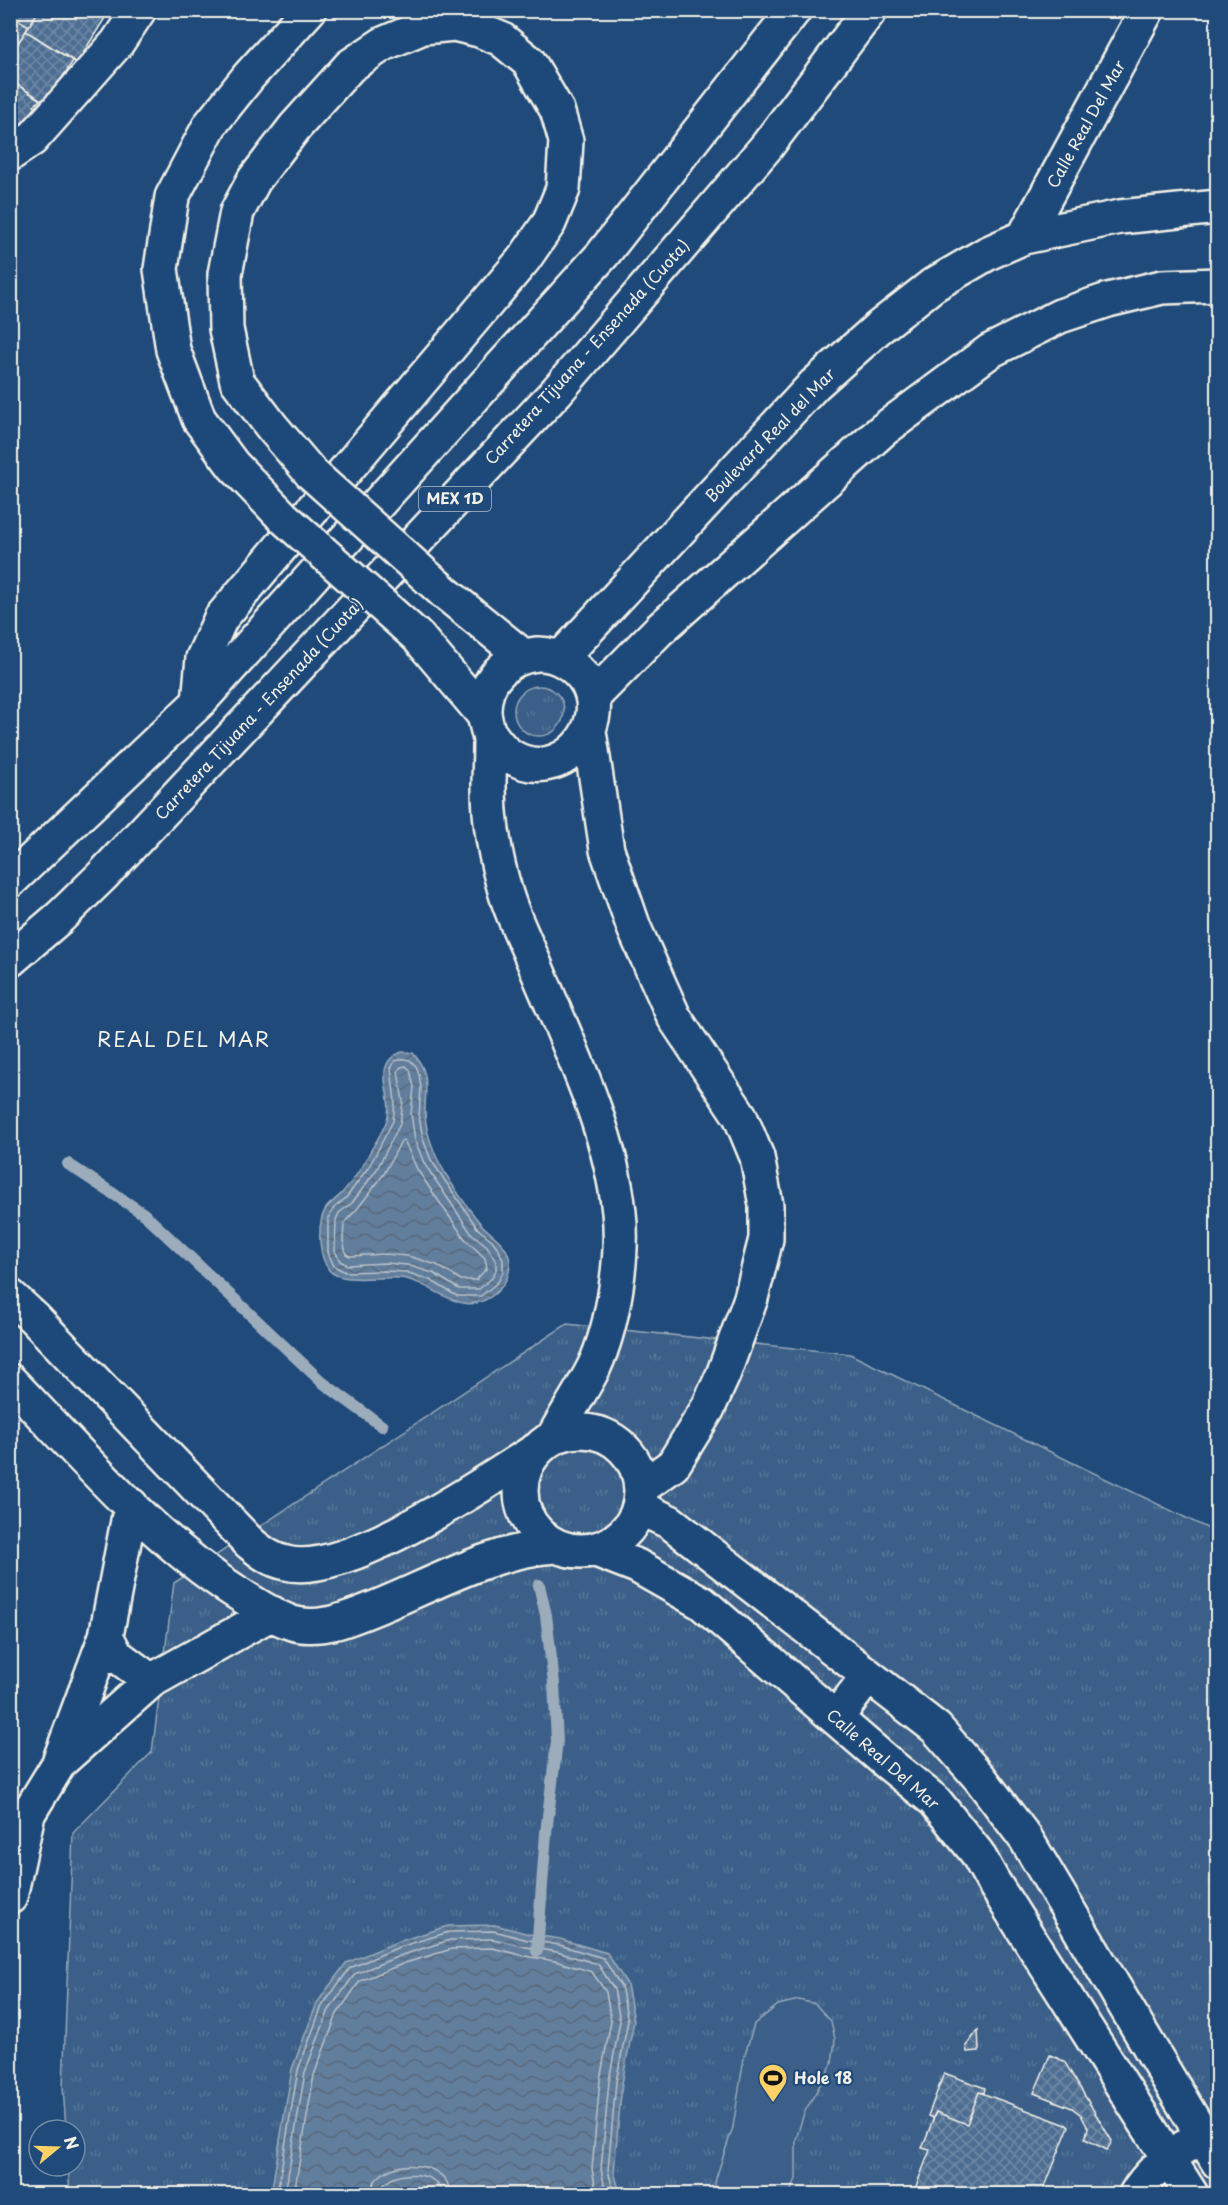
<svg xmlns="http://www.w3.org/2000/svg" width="1228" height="2205" viewBox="0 0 1228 2205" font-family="'Playpen Sans',sans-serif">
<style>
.grass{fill:url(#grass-tufts);stroke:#97a8b8;stroke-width:1.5}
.pitch{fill:#3a5f88;stroke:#97a8b8;stroke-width:1.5}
.water{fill:url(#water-waves);stroke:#9cacbb;stroke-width:1.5}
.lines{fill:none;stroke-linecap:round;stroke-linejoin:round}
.shore{stroke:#bac3ca;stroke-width:1.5}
.stream{stroke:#9cacbb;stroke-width:12}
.building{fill:url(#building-cross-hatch);stroke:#f4f1e8;stroke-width:1.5}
.minor-casing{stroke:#f4f1e8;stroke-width:38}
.highway-casing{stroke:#f4f1e8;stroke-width:38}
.minor{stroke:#1f4a7a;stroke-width:33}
.highway{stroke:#1f4a7a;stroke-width:33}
.highway-bridge-casing{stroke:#f4f1e8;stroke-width:38;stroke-linecap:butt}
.highway-bridge{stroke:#1f4a7a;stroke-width:33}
.labels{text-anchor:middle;stroke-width:4.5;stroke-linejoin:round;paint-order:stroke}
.shield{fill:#1f4a7a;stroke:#b4bfc7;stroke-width:1.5}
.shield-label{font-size:15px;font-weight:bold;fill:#f4f1e8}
.street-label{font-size:16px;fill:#f4f1e8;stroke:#1f4a7a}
.poi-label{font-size:16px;font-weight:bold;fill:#f4f1e8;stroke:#1f4a7a;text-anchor:start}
.quarter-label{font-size:20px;letter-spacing:1.5px;fill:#f4f1e8;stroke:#1f4a7a}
</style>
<defs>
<pattern id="grass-tufts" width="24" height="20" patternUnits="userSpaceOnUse" patternTransform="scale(1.5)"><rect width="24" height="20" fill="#3a5f88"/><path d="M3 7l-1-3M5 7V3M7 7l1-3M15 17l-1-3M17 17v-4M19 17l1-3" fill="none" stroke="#577699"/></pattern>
<pattern id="water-waves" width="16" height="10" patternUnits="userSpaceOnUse" patternTransform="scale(1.5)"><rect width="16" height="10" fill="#627e9d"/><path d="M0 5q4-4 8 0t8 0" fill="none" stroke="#58687a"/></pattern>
<pattern id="building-cross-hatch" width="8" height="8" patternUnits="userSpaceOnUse" patternTransform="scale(1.5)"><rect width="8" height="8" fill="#4d6e92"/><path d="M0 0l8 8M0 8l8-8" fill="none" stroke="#708aa6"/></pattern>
</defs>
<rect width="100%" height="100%" fill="#1f4a7a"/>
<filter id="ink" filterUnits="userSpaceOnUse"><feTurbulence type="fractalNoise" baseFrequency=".0167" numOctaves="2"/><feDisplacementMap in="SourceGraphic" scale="12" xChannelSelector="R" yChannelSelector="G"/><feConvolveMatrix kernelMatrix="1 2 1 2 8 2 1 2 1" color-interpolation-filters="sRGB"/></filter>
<g filter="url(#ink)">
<path class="grass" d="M514 711a25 25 0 1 1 50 0a25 25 0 1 1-50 0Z
M 567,1324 L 850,1354 L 1217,1533 L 1217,2194 L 70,2194 L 68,2166 L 75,2166 L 75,2130 L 66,2130 L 63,2087 L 73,1833 L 152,1752 L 174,1583 Z"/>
<path class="pitch" d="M 799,2000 L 815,2004 L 831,2021 L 835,2039 L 832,2064 L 804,2113 L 796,2139 L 796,2179 L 789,2194 L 714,2194 L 716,2178 L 733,2127 L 744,2058 L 754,2024 L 778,2005 Z"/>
<path class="water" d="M 402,1052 L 413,1053 C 431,1074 425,1087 425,1112 C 425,1127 430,1142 436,1156 C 446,1177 466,1206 481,1224 C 492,1236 509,1244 510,1263 C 510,1274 506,1283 498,1291 C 462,1325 436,1281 399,1278 C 381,1276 340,1284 329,1270 C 319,1257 318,1232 322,1217 C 325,1205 335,1201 342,1193 C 353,1181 363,1166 370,1152 C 376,1142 383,1131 387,1120 C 395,1094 369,1064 402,1052 Z
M 495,1925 L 529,1934 L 560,1939 L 607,1953 L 627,1984 L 634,2021 L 622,2083 L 614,2171 L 620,2194 L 436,2194 L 416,2188 L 375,2194 L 271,2194 L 292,2069 L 317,2003 L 346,1963 L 397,1942 L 448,1926 Z"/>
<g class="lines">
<path class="shore" d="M 403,1059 L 410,1060 L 416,1066 L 419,1074 L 421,1088 L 419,1116 L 423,1139 L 431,1160 L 478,1229 L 492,1240 L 499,1250 L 503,1260 L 503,1272 L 498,1282 L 481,1296 L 457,1296 L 430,1280 L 406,1272 L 384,1271 L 345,1272 L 334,1266 L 328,1253 L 328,1218 L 334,1208 L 346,1198 L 370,1165 L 393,1121 L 395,1102 L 391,1068 L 395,1061 Z
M 406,1066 L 410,1070 L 414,1087 L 411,1114 L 415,1140 L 424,1163 L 471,1233 L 487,1246 L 496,1262 L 496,1270 L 492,1278 L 479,1289 L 459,1289 L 433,1273 L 407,1265 L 385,1263 L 347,1265 L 340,1261 L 335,1251 L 336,1220 L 339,1213 L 352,1203 L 377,1169 L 400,1124 L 403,1102 L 398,1071 L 401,1067 Z
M 404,1140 L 417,1169 L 429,1187 L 465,1239 L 485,1258 L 487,1268 L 476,1280 L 461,1280 L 437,1265 L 408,1256 L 385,1254 L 350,1256 L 346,1254 L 343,1240 L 344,1223 L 358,1208 L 384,1174 L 401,1141 Z
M 277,2194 L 298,2070 L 322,2006 L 350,1968 L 399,1947 L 449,1932 L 494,1931 L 528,1940 L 559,1945 L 603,1958 L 621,1986 L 628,2021 L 616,2082 L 608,2170 L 614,2194
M 285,2194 L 305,2072 L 329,2010 L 355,1974 L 402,1955 L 450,1940 L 493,1939 L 526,1947 L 557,1952 L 598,1964 L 614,1989 L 620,2021 L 609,2081 L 601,2169 L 606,2194
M 294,2194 L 314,2075 L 337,2014 L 360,1981 L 405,1963 L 452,1949 L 492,1948 L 525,1956 L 555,1961 L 592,1972 L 606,1992 L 611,2021 L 600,2080 L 592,2169 L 597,2194
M 371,2194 C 372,2157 449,2155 450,2194
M 380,2194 C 382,2169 440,2167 441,2194"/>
<path class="stream" d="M 68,1164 L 144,1214 L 322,1382 L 382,1426
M 537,1951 L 546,1833 L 557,1741 L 554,1684 L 546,1615 L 539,1585"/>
</g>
<path class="building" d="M 10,10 L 39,10 L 29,26 L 10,15 Z
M 39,10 L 110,10 L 77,63 L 26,31 Z
M 10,15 L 29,26 L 10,55 Z
M 26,31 L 73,61 L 46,103 L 10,80 L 10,55 Z
M 10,80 L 40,100 L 34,106 L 41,112 L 10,139 Z
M 978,2030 L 979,2051 L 967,2052 L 966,2046 Z
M 1050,2055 L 1064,2061 L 1112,2141 L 1107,2150 L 1085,2139 L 1088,2128 L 1081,2115 L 1072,2108 L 1034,2093 Z
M 944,2073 L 985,2088 L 984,2093 L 979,2092 L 967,2124 L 936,2112 L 933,2118 L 928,2116 Z
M 979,2092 L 1069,2126 L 1042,2194 L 913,2194 L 930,2150 L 922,2148 L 936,2112 L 967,2124 Z"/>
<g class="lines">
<g class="minor-casing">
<path id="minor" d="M 10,154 L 32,139 L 117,43 L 139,10
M 1024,237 L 1147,10
M 561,658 L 814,385 L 877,329 L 933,285 L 988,253 L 1024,237 L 1120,217 L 1218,207
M 593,697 L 659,630 L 883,430 L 990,351 L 1060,316 L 1108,300 L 1162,287 L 1218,285
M 589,731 L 607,850 L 634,928 L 674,1017 L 740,1116 L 757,1157 L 766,1205 L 766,1239 L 751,1298 L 723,1375 L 708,1408 L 673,1465 L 642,1487
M 490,734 C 496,743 502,751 512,757 C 559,785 612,728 587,683 C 577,666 557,653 537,654 C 506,657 484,680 484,711 C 484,722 490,732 490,743 C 490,758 489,772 489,787 C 489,822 496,861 506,894 C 513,917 524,939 533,960 C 566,1040 610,1126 619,1212 C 624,1257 613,1326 594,1367 C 582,1391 566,1414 553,1438
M 10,1296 L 34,1318 L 250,1543 C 261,1552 271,1560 286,1563 C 346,1579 485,1482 538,1449
M 10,1381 C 81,1454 150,1537 236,1592 C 253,1603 272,1616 292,1623 C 308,1628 330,1625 346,1619 C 415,1596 481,1551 555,1546
M521 1491a60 60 0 1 1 120 0a60 60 0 1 1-120 0Z
M 640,1508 L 670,1522 L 936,1728 L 980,1778 L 1026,1839 L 1218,2162
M 596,1550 L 637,1566 L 702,1603 L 889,1764 L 935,1801 L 977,1853 L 992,1880 L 1191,2194
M 106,1636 L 116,1655 L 151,1681
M 836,1718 L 868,1676
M 61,1761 L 151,1681 L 272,1613
M 10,1897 L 28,1814 L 58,1765 L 106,1636 L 131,1505
M 1136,2194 C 1148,2174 1164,2160 1185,2147"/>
</g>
<g class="highway-casing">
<path id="highway" d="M 283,517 L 233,465 L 199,419 L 173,350 L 161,269 L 172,197 L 210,125 L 249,76 L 309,10
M 444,592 L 523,656
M 418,637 L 484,715
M 199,702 L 203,658 L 221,618 L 524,259 L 549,223 L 563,189 L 566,141 L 557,110 L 529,62 L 501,39 L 479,30 L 454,24 L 423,27 L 383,44 L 350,66 L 295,127 L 254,180 L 237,212 L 225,274 L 226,329 L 237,381 L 272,427 L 311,473
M 10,881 L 199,702 L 603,254 L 794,10
M 10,960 L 60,917 L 102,876 L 557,391 L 767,146 L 870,10"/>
</g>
<use href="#minor" class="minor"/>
<use href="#highway" class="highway"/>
<g class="highway-bridge-casing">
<path id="highway-bridge" d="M 311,473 L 444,592
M 283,517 L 418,637"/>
</g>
<use href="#highway-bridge" class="highway-bridge"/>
</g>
</g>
<defs>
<g id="stadium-pin" transform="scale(1.5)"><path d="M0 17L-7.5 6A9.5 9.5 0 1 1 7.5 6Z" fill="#ffd166" stroke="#1f4a7a"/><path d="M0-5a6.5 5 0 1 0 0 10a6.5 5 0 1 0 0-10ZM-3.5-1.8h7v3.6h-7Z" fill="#111"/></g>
</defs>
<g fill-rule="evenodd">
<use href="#stadium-pin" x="773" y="2078"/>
</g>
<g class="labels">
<rect class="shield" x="419" y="487" width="72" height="24" rx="4.5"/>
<g class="shield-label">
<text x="455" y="504">MEX 1D</text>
</g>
<g class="street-label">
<text transform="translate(1086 124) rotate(-61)" y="6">Calle Real Del Mar</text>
<text transform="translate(587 352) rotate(-48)" y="6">Carretera Tijuana - Ensenada (Cuota)</text>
<text transform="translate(770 435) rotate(-46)" y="6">Boulevard Real del Mar</text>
<text transform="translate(259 709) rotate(-47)" y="6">Carretera Tijuana - Ensenada (Cuota)</text>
<text transform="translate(883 1759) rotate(41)" y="6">Calle Real Del Mar</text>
</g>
<g class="poi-label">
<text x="794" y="2084">Hole 18</text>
</g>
<g class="quarter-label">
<text x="184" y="1047">REAL DEL MAR</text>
</g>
</g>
<rect width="1228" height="2205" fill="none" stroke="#1f4a7a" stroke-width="36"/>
<rect x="18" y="18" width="1192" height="2169" fill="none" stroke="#f4f1e8" stroke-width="2" filter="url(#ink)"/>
<g transform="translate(57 2148) rotate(71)"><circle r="28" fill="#1f4a7a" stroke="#748da6" stroke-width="1.5"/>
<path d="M0-4.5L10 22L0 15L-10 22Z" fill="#ffd166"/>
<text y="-9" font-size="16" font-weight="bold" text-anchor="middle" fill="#f4f1e8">N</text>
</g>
</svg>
